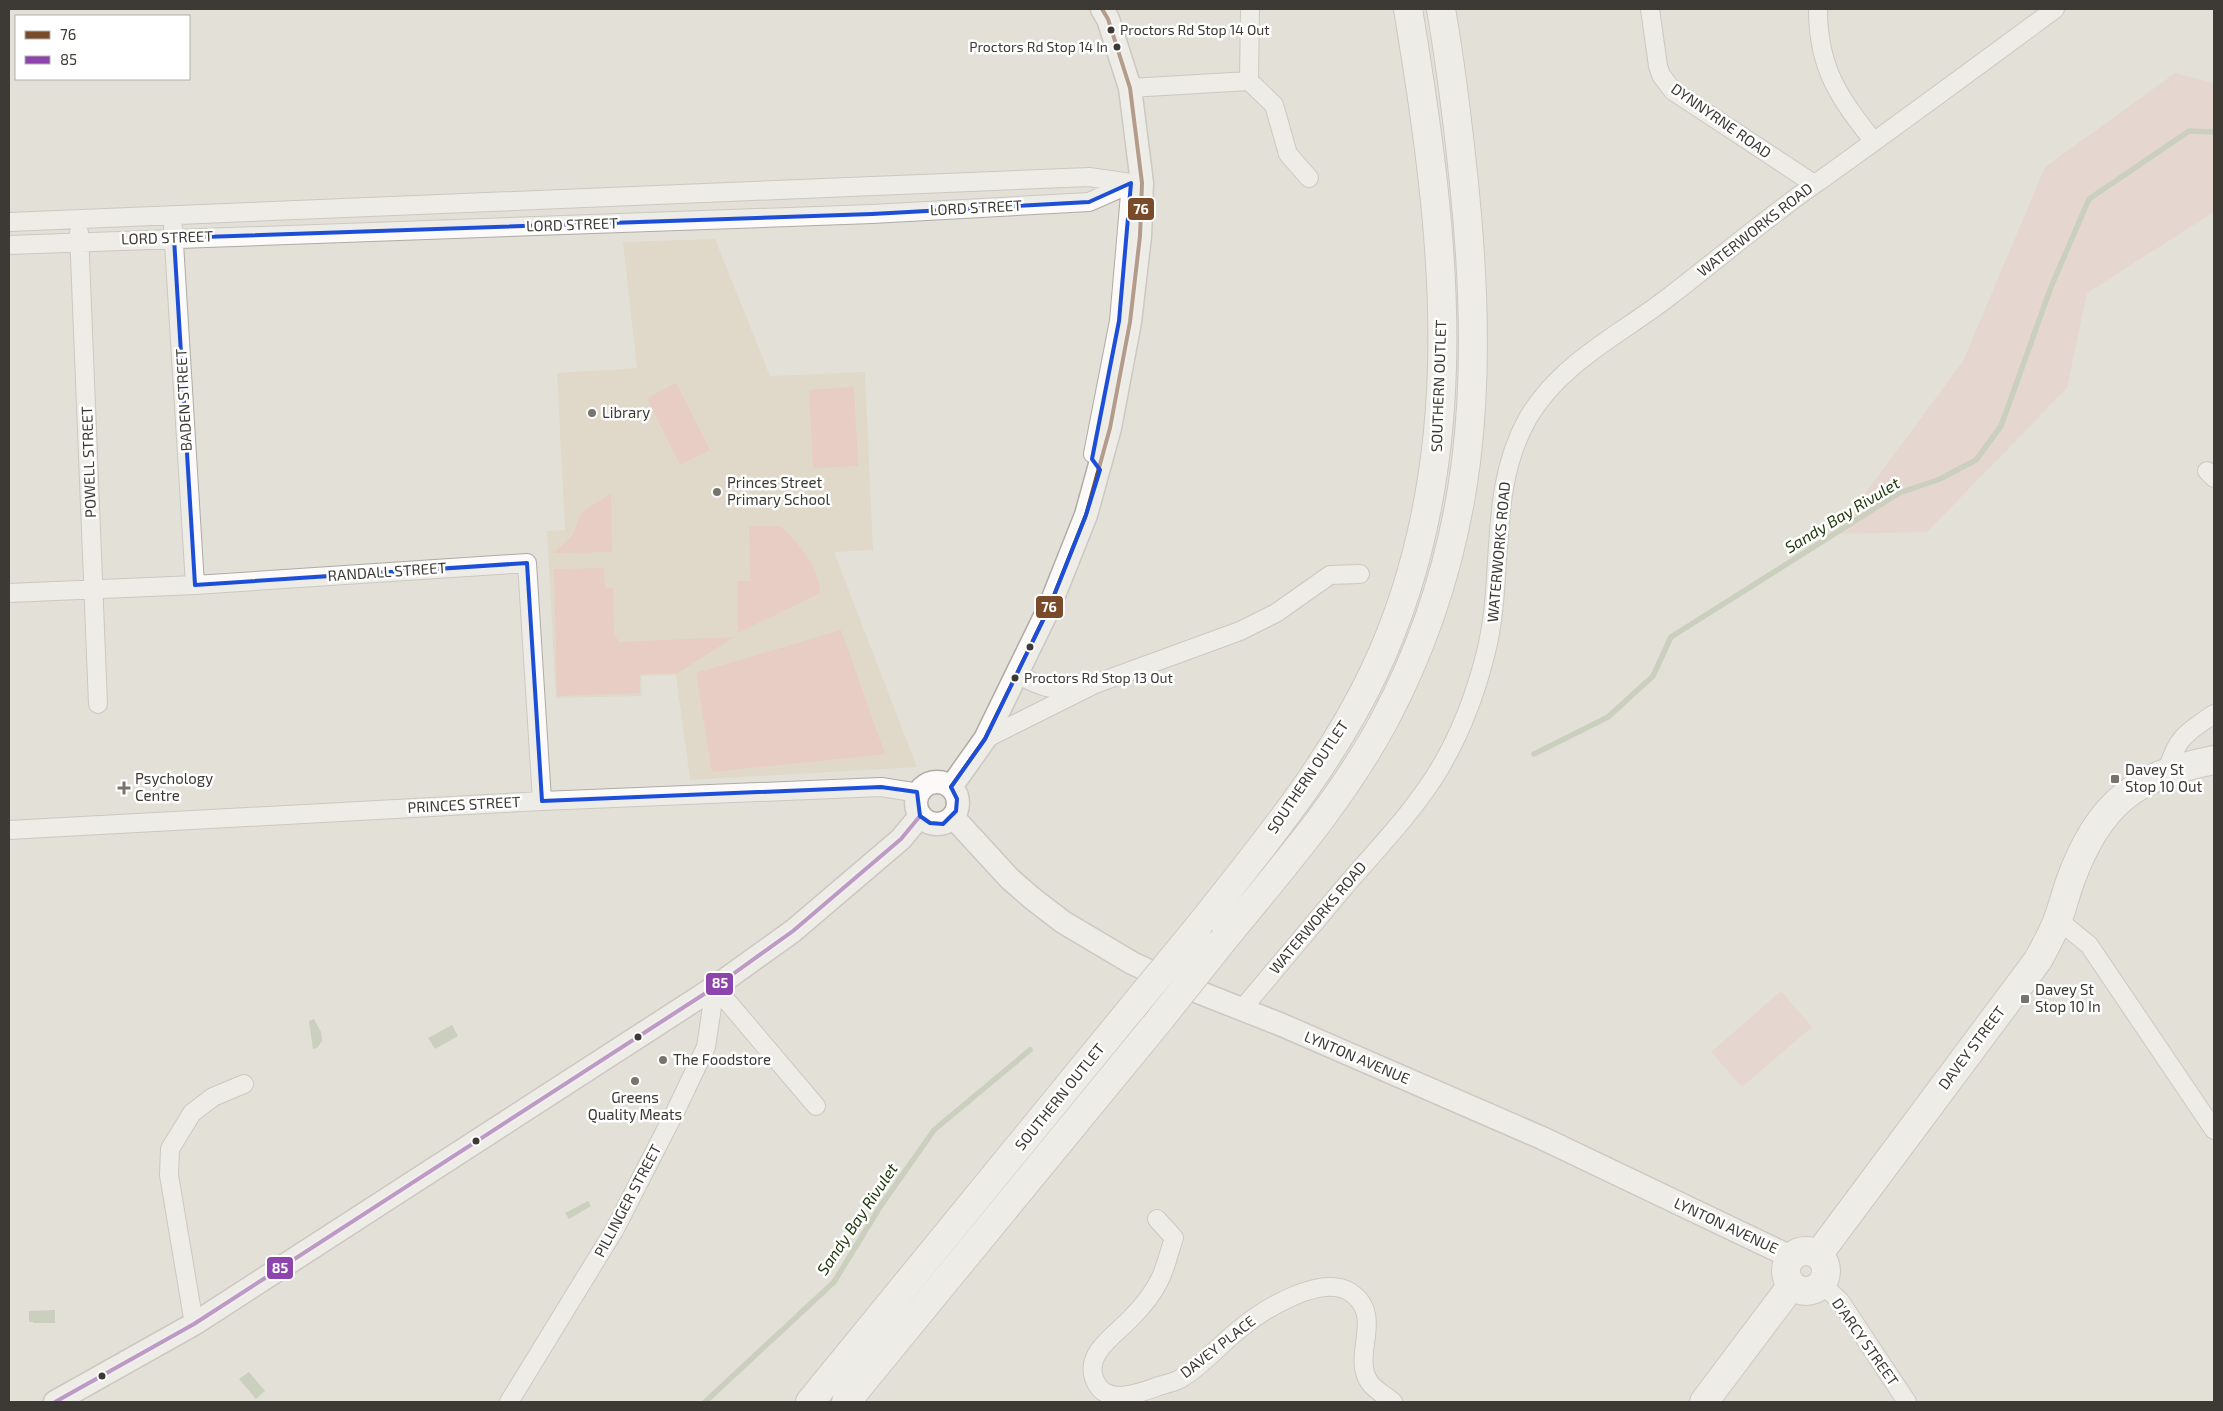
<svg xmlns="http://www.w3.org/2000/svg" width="2223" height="1411" viewBox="0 0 2223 1411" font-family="'Exo 2',sans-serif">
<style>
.built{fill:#e0d9c9}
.green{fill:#e7cdc3}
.water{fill:#aabc9c}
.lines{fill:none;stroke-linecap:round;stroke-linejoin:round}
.stream{stroke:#aabc9c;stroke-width:5.5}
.minor-casing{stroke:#aeaba5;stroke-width:20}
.tertiary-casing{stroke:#aeaba5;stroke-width:25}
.primary-casing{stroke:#aeaba5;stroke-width:30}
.trunk-casing{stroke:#aeaba5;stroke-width:30}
.minor{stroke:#fbfaf9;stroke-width:18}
.tertiary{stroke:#fbfaf9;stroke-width:22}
.primary{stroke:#fbfaf9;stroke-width:28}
.trunk{stroke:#fbfaf9;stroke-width:28}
.trunk-bridge-casing{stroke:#aeaba5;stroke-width:30;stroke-linecap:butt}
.trunk-bridge{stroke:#fbfaf9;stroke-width:28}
.bus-1-casing{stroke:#fff;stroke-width:8}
.bus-2-casing{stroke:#fff;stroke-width:8}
.bus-1{stroke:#7a4b2a;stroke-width:4}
.bus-2{stroke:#8e44ad;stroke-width:4}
.marked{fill:none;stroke:#1d4ed8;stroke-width:4;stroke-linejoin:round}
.bus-dot{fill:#3d3a35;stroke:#fff;stroke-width:2}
.poi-dot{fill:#77746e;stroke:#fff;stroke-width:2}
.labels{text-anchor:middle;stroke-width:5;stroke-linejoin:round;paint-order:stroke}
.bus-label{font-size:14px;fill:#3d3a35;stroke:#fff;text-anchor:start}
.street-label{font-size:15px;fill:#3d3a35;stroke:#fff}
.poi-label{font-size:15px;fill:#3d3a35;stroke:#fff;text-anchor:start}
.water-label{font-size:16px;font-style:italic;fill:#213a0d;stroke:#fff}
.line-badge{stroke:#fff;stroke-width:2}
.badge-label{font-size:14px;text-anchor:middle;font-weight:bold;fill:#fff}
</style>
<rect width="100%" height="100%" fill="#e3e0d8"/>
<path class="built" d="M 715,239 L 770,376 L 865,372 L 873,550 L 834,552 L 917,767 L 690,780 L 676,675 L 641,676 L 642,696 L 556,698 L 547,531 L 565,530 L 557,373 L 637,368 L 623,242 Z"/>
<path class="green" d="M 2175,73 L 2214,83 L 2214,212 L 2087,293 L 2067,388 L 1927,532 L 1835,534 L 1963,361 L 2045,167 Z
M 676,383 L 710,450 L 680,465 L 647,398 Z
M 854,387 L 858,466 L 813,468 L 809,390 Z
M 611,493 L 612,552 L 554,553 L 572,536 L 581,513 Z
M 749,526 L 780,526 C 798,543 820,566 820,593 L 738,633 L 737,581 L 750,581 Z
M 604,568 L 605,588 L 613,588 L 614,634 L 619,642 L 734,637 L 678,673 L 640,674 L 640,693 L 557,696 L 554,569 Z
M 841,630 L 885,754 L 712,772 L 696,673 Z
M 1781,991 L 1812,1027 L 1742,1087 L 1711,1052 Z"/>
<path class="water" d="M 314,1019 L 321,1032 L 322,1041 L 317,1048 L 313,1049 L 309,1021 Z
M 452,1025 L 458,1036 L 435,1049 L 428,1038 Z
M 588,1201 L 591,1206 L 569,1219 L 565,1213 Z
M 55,1310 L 55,1323 L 33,1323 L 33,1322 L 29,1322 L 29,1311 Z
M 249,1372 L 265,1391 L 256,1399 L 239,1379 Z"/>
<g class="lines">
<path class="stream" d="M 1534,754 L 1608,717 L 1653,676 L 1671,637 L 1899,493 L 1940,479 L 1976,460 L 2001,426 L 2051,287 L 2089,199 L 2189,131 L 2214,132
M 705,1402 L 834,1282 L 880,1207 L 934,1130 L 1030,1050"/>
<g class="minor-casing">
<path id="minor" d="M 1650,9 L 1658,66 L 1661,75 L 1673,91 L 1814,184
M 1818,9 C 1818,69 1839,97 1874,142
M 1249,81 L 1274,105 L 1288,154 L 1309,178
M 1130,88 L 1249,81 L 1250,9
M 9,222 L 1089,177 L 1131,183 L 1142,183
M 173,227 L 195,585
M 79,232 L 98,704
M 9,245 L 872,214 L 1089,202 L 1130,184
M 1093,454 L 1119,321 L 1131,183
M 2207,471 L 2214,478
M 9,593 L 195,585 L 527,563 L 542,801
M 1018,675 C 1038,685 1055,693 1077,688
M 985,739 L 1095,684 L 1240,631 L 1276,613 L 1330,575 L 1360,574
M 2167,771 C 2177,737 2186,733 2214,714
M 9,830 L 542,801 L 881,787 L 919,793
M 2058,920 L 2089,945 L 2214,1130
M 715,987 L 816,1106
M 1242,1009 C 1276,969 1309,929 1342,890 C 1375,851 1413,813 1440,768 C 1460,734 1475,695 1485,656 C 1506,577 1486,492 1528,418 C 1561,362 1620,335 1670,296 C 1718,259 1765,219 1815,184 C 1895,127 1975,68 2055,9
M 1157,1219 L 1174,1238 C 1169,1252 1166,1268 1159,1281 C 1153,1293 1142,1307 1132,1317 C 1118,1333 1085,1352 1094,1378 C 1104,1407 1137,1394 1159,1386 C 1166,1384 1174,1382 1180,1379 C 1204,1365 1220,1344 1241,1328 C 1264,1309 1321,1274 1350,1292 C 1386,1316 1350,1356 1370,1383 C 1375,1390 1386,1396 1393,1402
M 1821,1283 L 1840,1301 L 1907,1402
M 194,1324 L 169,1175 L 170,1149 L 192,1113 L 213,1097 L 244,1084
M 509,1402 L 615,1229 L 677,1108 L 706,1047 L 715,987"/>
</g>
<g class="tertiary-casing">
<path id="tertiary" d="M916 803a21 21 0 1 1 42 0a21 21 0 1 1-42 0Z
M 951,787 L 985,739 L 1049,608 L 1086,515 L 1110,428 L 1130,322 L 1140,236 L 1142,183 L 1130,88 L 1108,19 L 1102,9
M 953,817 L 1010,879 L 1033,899 L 1063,922 L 1132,963 L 1173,982 L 1282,1025 L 1542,1138 L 1791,1257
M 55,1402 L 194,1324 L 715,987 L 793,931 L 901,839 L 920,816"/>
</g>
<g class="primary-casing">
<path id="primary" d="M1786 1271a20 20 0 1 1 40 0a20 20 0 1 1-40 0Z
M 1818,1255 L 2038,960 C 2045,947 2053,933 2058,919 C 2063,906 2066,892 2071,879 C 2099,803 2136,775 2214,760
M 1704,1402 L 1792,1285"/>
</g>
<g class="trunk-casing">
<path id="trunk" d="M 1197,929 C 1261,848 1329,767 1374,672 C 1474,460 1445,232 1408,9
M 1224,939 C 1281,869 1341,801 1384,721 C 1477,546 1484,376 1464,183 C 1458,125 1451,66 1441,9
M 810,1402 L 1132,1008
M 846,1402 L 1161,1018"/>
</g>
<use href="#minor" class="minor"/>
<use href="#tertiary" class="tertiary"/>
<use href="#primary" class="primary"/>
<use href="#trunk" class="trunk"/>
<g class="trunk-bridge-casing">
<path id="trunk-bridge" d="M 1132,1008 L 1197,929
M 1161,1018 L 1224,939"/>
</g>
<use href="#trunk-bridge" class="trunk-bridge"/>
<g class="bus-1-casing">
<path id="bus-1" d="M 951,787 L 985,739 L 1049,608 L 1086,515 L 1110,428 L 1130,322 L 1140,236 L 1142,183 L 1130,88 L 1108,19 L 1102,9"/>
</g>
<g class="bus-2-casing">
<path id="bus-2" d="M 55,1402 L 194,1324 L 715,987 L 793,931 L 901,839 L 920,816"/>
</g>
<use href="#bus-1" class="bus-1"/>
<use href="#bus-2" class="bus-2"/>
</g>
<path d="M0 0H2223V1411H0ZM 1131,183 L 1119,321 L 1092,459 L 1100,470 L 1086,515 L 1049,608 L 985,739 L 951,787 L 957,799 L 956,811 L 943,824 L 930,823 L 920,816 L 917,792 L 881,787 L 542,801 L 527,563 L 195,585 L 174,238 L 872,214 L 1089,202 Z" fill="#e3e0d8" fill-opacity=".55" fill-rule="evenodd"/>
<path class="marked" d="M 1131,183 L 1119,321 L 1092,459 L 1100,470 L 1086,515 L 1049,608 L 985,739 L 951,787 L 957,799 L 956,811 L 943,824 L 930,823 L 920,816 L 917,792 L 881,787 L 542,801 L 527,563 L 195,585 L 174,238 L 872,214 L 1089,202 Z"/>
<g class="bus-dot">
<circle cx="1111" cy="30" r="4.5"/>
<circle cx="1117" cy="47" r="4.5"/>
<circle cx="1030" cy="647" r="4.5"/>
<circle cx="1015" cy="678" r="4.5"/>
<circle cx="638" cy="1037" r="4.5"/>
<circle cx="476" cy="1141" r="4.5"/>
<circle cx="102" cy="1376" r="4.5"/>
</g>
<g class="poi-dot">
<circle cx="592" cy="413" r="5"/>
<circle cx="717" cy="492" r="5"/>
<rect x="2110" y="774" width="10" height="10" rx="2.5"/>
<path d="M121.5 780.5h5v5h5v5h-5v5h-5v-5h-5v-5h5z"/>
<rect x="2020" y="994" width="10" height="10" rx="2.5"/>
<circle cx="663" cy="1060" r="5"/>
<circle cx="635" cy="1081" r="5"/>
</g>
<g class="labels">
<g class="bus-label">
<text x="1120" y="35">Proctors Rd Stop 14 Out</text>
<text x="1108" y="52" text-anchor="end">Proctors Rd Stop 14 In</text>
<text x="1024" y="683">Proctors Rd Stop 13 Out</text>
</g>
<g class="street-label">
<text transform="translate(1721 121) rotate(35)" y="5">DYNNYRNE ROAD</text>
<text transform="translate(976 208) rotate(-3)" y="5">LORD STREET</text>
<text transform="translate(572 225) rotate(-2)" y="5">LORD STREET</text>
<text transform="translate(1755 230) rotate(-38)" y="5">WATERWORKS ROAD</text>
<text transform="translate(167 238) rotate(-2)" y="5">LORD STREET</text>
<text transform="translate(1439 386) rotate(-88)" y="5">SOUTHERN OUTLET</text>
<text transform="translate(184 400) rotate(-93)" y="5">BADEN STREET</text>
<text transform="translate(89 462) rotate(-92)" y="5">POWELL STREET</text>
<text transform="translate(1499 552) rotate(-85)" y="5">WATERWORKS ROAD</text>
<text transform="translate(387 572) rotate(-4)" y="5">RANDALL STREET</text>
<text transform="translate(1308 777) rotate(-56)" y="5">SOUTHERN OUTLET</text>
<text transform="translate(464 805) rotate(-3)" y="5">PRINCES STREET</text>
<text transform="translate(1318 918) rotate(-50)" y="5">WATERWORKS ROAD</text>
<text transform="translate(1972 1048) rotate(-53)" y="5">DAVEY STREET</text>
<text transform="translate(1357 1058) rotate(23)" y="5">LYNTON AVENUE</text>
<text transform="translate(1060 1097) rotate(-51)" y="5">SOUTHERN OUTLET</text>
<text transform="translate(628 1201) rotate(-62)" y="5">PILLINGER STREET</text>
<text transform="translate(1726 1226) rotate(25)" y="5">LYNTON AVENUE</text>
<text transform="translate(1865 1342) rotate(55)" y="5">D'ARCY STREET</text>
<text transform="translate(1218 1347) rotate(-38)" y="5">DAVEY PLACE</text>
</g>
<g class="poi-label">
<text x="602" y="418">Library</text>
<text x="727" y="488">Princes Street<tspan x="727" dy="17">Primary School</tspan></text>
<text x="2125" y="775">Davey St<tspan x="2125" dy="17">Stop 10 Out</tspan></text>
<text x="135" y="784">Psychology<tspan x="135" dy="17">Centre</tspan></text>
<text x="2035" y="995">Davey St<tspan x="2035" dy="17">Stop 10 In</tspan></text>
<text x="673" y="1065">The Foodstore</text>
<text x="635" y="1103" text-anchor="middle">Greens<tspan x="635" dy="17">Quality Meats</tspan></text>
</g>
<g class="water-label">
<text transform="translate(1842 515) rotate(-31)" y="6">Sandy Bay Rivulet</text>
<text transform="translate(857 1219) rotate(-56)" y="6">Sandy Bay Rivulet</text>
</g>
</g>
<g class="line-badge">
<rect x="1127" y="197" width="28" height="24" rx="5" fill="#7a4b2a"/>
<rect x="1035" y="595" width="29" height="24" rx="5" fill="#7a4b2a"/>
<rect x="705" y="972" width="29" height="24" rx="5" fill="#8e44ad"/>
<rect x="266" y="1256" width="28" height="24" rx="5" fill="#8e44ad"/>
</g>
<g class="badge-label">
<text x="1141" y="214">76</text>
<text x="1049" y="612">76</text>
<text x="720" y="988">85</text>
<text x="280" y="1273">85</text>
</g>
<rect width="2223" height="1411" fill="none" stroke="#3d3a35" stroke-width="20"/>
<rect x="15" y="15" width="175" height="65" fill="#ffffff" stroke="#b1b0ae"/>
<rect x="25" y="31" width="25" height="8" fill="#7a4b2a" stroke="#b1b0ae"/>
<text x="60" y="40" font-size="15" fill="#3d3a35">76</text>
<rect x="25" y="56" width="25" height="8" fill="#8e44ad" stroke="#b1b0ae"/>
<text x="60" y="65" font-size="15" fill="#3d3a35">85</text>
</svg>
